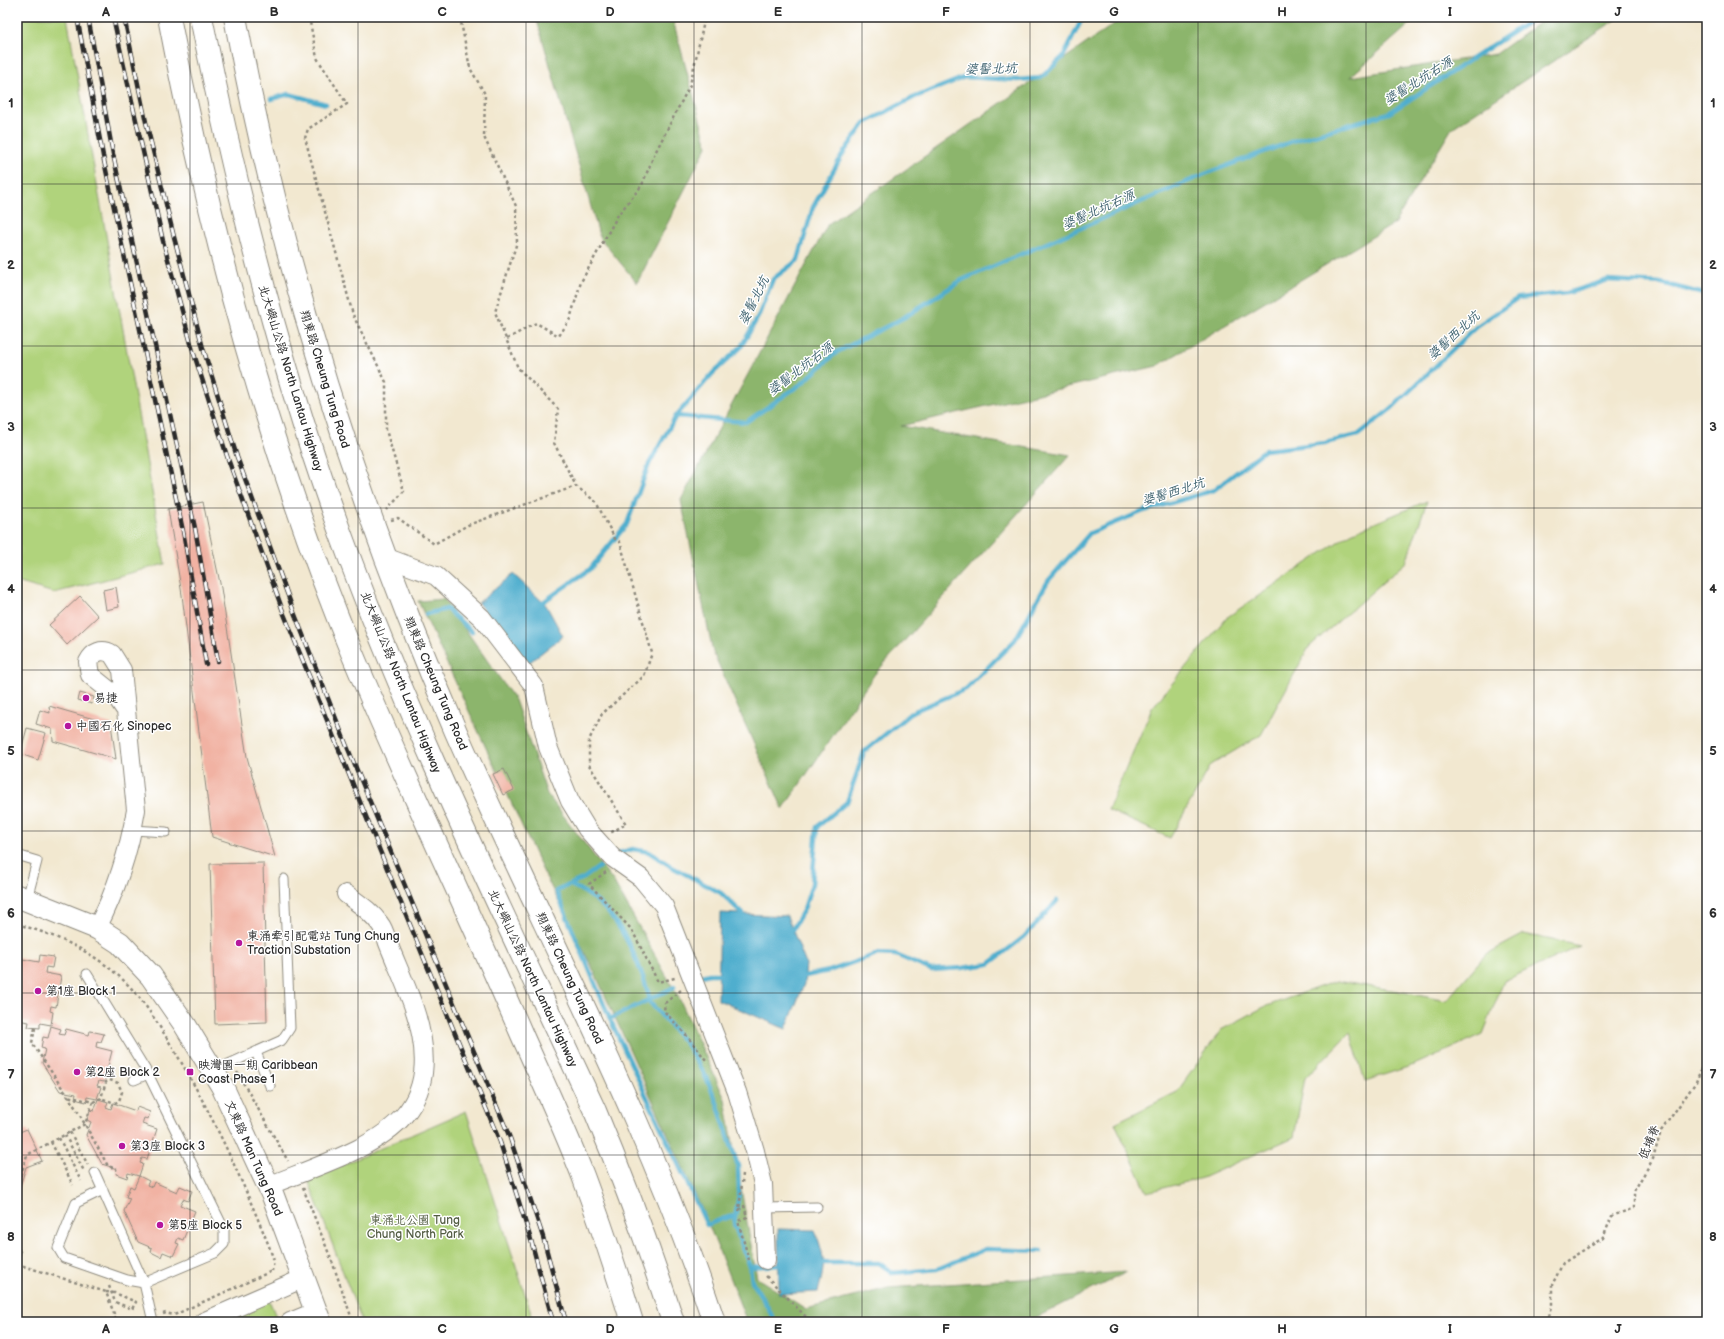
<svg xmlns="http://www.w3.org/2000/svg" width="1724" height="1339" viewBox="0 0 1724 1339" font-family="'Balsamiq Sans','LXGW WenKai TC',sans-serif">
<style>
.green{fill:#b0d37c;stroke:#6e7f54}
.forest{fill:#8cb56c;stroke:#5c704c}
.water{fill:#50aece;stroke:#3e6c7c}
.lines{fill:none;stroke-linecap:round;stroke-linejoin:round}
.stream{stroke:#50aece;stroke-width:4.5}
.building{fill:#f1b2a3}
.service-casing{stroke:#8e8a7e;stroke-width:11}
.minor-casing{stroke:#8e8a7e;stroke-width:20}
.tertiary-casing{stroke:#8e8a7e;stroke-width:24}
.secondary-casing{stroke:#8e8a7e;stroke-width:24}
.motorway-casing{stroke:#8e8a7e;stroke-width:24}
.path{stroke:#8e8a7e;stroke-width:2.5;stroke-dasharray:3 3;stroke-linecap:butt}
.service{stroke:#fff;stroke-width:9}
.minor{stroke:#fff;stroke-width:18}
.tertiary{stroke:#fff;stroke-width:22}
.secondary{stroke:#fff;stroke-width:22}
.motorway{stroke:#fff;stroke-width:22}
.rail-casing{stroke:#2b2b2b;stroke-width:4.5}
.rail{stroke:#fff;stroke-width:3;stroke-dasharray:9;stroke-linecap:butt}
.path-bridge{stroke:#8e8a7e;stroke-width:2.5;stroke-dasharray:3 3;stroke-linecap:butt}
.grid{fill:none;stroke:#2b2b2b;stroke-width:1;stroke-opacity:0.55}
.poi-dot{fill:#b5179e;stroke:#fff;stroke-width:1.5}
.labels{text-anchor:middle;stroke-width:3;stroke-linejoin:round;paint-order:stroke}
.street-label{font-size:12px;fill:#2b2b2b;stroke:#fff}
.poi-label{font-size:12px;fill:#2b2b2b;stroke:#fff;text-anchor:start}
.park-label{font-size:12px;fill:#535d43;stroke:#fff}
.water-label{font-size:13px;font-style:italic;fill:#3a5f6c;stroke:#fff}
.neatline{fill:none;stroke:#2b2b2b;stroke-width:1.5}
.grid-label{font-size:13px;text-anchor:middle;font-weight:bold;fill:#2b2b2b}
</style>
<rect width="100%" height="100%" fill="#fff"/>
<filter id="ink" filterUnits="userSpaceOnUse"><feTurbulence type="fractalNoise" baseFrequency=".025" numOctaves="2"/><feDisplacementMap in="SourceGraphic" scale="8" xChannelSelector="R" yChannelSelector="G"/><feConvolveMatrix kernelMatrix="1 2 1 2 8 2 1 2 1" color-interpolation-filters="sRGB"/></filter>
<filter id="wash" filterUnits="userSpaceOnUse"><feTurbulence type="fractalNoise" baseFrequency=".012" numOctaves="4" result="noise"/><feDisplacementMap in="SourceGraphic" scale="16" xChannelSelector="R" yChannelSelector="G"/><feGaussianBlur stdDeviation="0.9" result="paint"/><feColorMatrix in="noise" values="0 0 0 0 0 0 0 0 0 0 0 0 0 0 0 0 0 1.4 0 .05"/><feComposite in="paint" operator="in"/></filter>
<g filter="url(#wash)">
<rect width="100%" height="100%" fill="#f2e8d0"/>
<path class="green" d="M 17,17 L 67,17 L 165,564 L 54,593 L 17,582 Z
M 1427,501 L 1406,562 L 1309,647 L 1261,735 L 1211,765 L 1170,838 L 1108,810 L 1152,708 L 1226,618 L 1351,533 Z
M 1524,934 L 1580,946 L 1504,981 L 1483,1034 L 1414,1065 L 1365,1081 L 1350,1032 L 1305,1078 L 1294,1137 L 1202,1178 L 1147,1192 L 1115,1123 L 1177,1092 L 1221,1030 L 1264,1007 L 1336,981 L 1398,991 L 1446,1001 L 1485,955 Z
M 466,1111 L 534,1322 L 362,1322 L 308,1180 Z
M 269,1300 L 277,1319 L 270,1322 L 222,1322 Z"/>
<path class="forest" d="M 536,17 L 674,17 L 673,20 L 707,146 L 637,283 L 600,238 Z
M 1124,17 L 1418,17 L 1350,77 L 1496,54 L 1547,17 L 1620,17 L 1452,128 L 1394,224 L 1157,366 L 901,426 L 1070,455 L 874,675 L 783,809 L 713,652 L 681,500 L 828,224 Z
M 444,599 L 515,700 L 547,794 L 614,882 L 680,1000 L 725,1099 L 757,1278 L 806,1309 L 888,1288 L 1127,1272 L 1037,1317 L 1019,1322 L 747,1322 L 706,1218 L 594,971 L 542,869 L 418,601 Z"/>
<path class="water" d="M 513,574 L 546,605 L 563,636 L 526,665 L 478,603 Z
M 720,913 L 787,916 L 806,964 L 804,984 L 786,1029 L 718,1000 Z
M 778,1229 L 815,1230 C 825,1259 826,1262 818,1292 L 779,1294 Z"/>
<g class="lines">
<path class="stream" d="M 271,99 L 289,94 L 326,104
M 676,416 L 746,422 L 801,384 L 837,352 L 903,318 L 962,280 L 1205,174 L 1293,141 L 1389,113 L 1536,17
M 543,602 L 590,569 L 627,524 L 649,464 L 676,416 L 713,373 L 741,347 L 758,317 L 773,279 L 798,260 L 813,207 L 844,152 L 865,123 L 913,98 L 965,77 L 1017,80 L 1041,78 L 1063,57 L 1083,17
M 426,614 L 447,609 L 472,632
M 619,853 L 633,849 L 649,852 L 672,867 L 721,893 L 743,914
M 599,867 L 584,878 L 556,891 L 610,1019 L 707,1225 L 722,1219 L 734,1216
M 570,885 C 616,903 637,955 650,999
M 792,930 L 804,909 L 812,884 L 817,827 L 847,802 L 864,752 L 912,712 L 966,689 L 1015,640 L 1048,581 L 1090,533 L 1144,511 L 1214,490 L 1265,450 L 1325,443 L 1358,435 L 1392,408 L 1477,326 L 1518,298 L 1567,293 L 1608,280 L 1662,283 L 1707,295
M 805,976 L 829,971 L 877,954 L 896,955 L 931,970 L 962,968 L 989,964 L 1024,937 L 1057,901
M 698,977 L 709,974 L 718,974
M 648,1000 L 686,1044 L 703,1071 L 716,1100 L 738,1166 L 739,1194 L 734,1224 L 750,1267 L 752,1281 L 767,1306 L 775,1322
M 610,1019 L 674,987
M 824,1263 L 879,1263 L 893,1273 L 937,1269 L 986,1249 L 1041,1251
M 750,1267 L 779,1265"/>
</g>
<g id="blocks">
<path class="building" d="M 203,502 L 221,588 L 247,757 L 275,857 L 212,837 L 182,595 L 168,509 Z
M 116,587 L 119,607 L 106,610 L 103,590 Z
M 80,596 L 98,616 L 67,645 L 49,625 Z
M 80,693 L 94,697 L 92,704 L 78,700 Z
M 49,706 L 111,724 L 116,759 L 53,741 L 52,729 L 36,724 L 40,710 L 50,713 Z
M 27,728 L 46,733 L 38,760 L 20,754 Z
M 504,769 L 514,790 L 503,795 L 493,774 Z
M 263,863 L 267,1022 L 215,1024 L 210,864 Z
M 40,955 L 54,957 L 52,968 L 46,967 L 45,973 L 61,976 L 56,1007 L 51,1006 L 50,1011 L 53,1012 L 51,1025 L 40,1023 L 40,1028 L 28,1027 L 29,1022 L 17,1020 L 17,958 L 39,962 Z
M 51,1026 L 61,1029 L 59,1034 L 64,1035 L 66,1029 L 89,1035 L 90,1031 L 104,1034 L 101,1042 L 97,1041 L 96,1047 L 112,1051 L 104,1082 L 99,1081 L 97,1086 L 101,1087 L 97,1099 L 87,1097 L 86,1102 L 75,1099 L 76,1094 L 60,1091 L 42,1063 L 45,1049 L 41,1048 L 43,1037 L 48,1038 Z
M 98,1099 L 108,1102 L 106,1107 L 111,1109 L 113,1103 L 136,1111 L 137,1107 L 150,1112 L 148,1119 L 144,1118 L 142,1124 L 157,1129 L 147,1159 L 142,1158 L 140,1163 L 143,1164 L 139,1176 L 128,1173 L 127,1178 L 116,1174 L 117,1169 L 102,1164 L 86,1135 L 91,1122 L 87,1120 L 90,1110 L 94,1111 Z
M 27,1129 L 42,1161 L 26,1167 L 17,1196 L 17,1133 Z
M 139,1176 L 149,1181 L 147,1185 L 152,1187 L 154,1182 L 177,1192 L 180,1186 L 192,1191 L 188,1201 L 183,1199 L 180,1205 L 195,1211 L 183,1240 L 178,1238 L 176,1243 L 179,1244 L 173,1256 L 163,1252 L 161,1257 L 151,1252 L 152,1248 L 138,1242 L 124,1211 L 130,1198 L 126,1197 L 130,1186 L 134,1188 Z
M 17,1245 L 21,1252 L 17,1264 Z"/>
</g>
</g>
<g filter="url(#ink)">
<use href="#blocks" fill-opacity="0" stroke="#8e8a7e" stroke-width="1"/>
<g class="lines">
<g class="service-casing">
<path id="service" d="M 133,830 L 166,832
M 17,855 L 37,861 L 27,899
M 87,974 L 147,1072 L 224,1229 L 224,1244 L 215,1253 L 144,1283 L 127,1280 L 64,1258 L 58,1248 L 76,1203 L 103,1190
M 256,1052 L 270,1086
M 213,1071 L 282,1040 L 290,1028 L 284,879
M 134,1080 L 148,1074
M 95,1173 L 144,1283 L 153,1322
M 765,1208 L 817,1207"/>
</g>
<g class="minor-casing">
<path id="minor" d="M 385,557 L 436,576 L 482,618 L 534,686 L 548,747 L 570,801 L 587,829 L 613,858 L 641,878 L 664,906 L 737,1092 L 755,1151 L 763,1184 L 766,1260
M 97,928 C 116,891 129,851 136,810 L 122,670 L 112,654 C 102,648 93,652 88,662 L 90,675 L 115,695 L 124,708
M 268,1186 C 373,1144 462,1124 407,989 C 401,974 394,958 388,943 C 386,937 384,929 380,924 C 371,911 358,903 346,894
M 203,1322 L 304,1278
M 290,1322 L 317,1311"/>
</g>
<g class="tertiary-casing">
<path id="tertiary" d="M 17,896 L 97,928 L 120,943 L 151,976 L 185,1025 L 222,1086 L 273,1196 L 320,1322"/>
</g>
<g class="secondary-casing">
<path id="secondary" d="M 235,17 C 281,263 356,502 456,732 C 542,928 647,1118 714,1322"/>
</g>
<g class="motorway-casing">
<path id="motorway" d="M 169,17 C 210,234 268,449 352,653 C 406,782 467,908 522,1035 C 543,1082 565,1129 583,1176 C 601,1224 617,1273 632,1322
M 201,17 C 236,191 279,364 340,532 C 412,730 506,919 595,1111 C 624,1180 650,1250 673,1322"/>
</g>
<path class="path" d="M 309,17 L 317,58 L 347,104 L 308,129 L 305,138 L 353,315 L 386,382 L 386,430 L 404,491 L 387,510
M 460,17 L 470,68 L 485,94 L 484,137 L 516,206 L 517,242 L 495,312 L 518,368 L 558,409 L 554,443 L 576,486 L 596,502 L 615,539 L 620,542 L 652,653 L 644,676 L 602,714 L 589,740 L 589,765 L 626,824 L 610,833
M 507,339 L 536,323 L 559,336 L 570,319 L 581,282 L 618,215 L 642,185 L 654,155 L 690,85 L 705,17
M 391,520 L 398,518 L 434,544 L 468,525 L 576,486
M 606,872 L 589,884 L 632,930 L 658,982 L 675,978
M 17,924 C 55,935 91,950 121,978 C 141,996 157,1022 171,1045 C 210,1109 241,1177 269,1246 L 274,1261 L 272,1271
M 681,990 L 665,1003 L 664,1011 L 688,1037 L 706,1060
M 35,1028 L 32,1043 L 77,1110 L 108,1166 L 117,1169
M 237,1072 L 288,1161
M 93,1102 L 101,1098 L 106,1082 L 110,1080 L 118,1083 L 122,1092 L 119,1101 L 115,1103 L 101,1098
M 70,1132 L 88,1165
M 65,1135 L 84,1171
M 59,1138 L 81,1181
M 51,1142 L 73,1185
M 743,1174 L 739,1210 L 744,1206 L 747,1217 L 738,1221 L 749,1260
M 17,1187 L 27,1155 L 85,1124 L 93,1102 L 67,1096
M 303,1188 L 333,1264 L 353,1322
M 17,1264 L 106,1292 L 117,1322
M 766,1276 L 811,1322
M 109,1286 L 115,1302 L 132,1309 L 136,1302 L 115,1293
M 163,1314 L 166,1313 L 174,1315 L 272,1271
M 1547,1322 L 1552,1307 L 1552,1285 L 1563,1263 L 1603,1238 L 1612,1216 L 1634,1208 L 1634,1191 L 1653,1159 L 1661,1131 L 1696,1082 L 1707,1054"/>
<use href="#service" class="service"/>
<use href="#minor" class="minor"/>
<use href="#tertiary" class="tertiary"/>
<use href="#secondary" class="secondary"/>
<use href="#motorway" class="motorway"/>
<g class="rail-casing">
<path id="rail" d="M 77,17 L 103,156 L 183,531 L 206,664
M 88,17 L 113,154 L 195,528 L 218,661
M 113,17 L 163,241 L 193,351 L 228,459 L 284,614 L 399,898 L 500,1142 L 531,1240 L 553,1322
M 124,17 L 146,122 L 174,237 L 203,348 L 237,457 L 294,612 L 346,744 L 510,1138 L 543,1237 L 566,1322"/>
</g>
<use href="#rail" class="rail"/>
<path class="path-bridge" d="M 106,1292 L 115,1293"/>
</g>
</g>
<path class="grid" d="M 190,17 L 190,1322M 358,17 L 358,1322M 526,17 L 526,1322M 694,17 L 694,1322M 862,17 L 862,1322M 1030,17 L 1030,1322M 1198,17 L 1198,1322M 1366,17 L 1366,1322M 1534,17 L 1534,1322M 17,184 L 1707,184M 17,346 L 1707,346M 17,508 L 1707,508M 17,670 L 1707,670M 17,831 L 1707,831M 17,993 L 1707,993M 17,1155 L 1707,1155"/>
<g class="poi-dot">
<circle cx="86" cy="698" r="4"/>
<circle cx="68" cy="726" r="4"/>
<circle cx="239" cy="943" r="4"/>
<circle cx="38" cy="991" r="4"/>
<circle cx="77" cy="1072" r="4"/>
<rect x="186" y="1068" width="8" height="8" rx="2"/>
<circle cx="122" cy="1146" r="4"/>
<circle cx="160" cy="1225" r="4"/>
</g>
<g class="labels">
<g class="street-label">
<text transform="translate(291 378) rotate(73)" y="4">北大嶼山公路 North Lantau Highway</text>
<text transform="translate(325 379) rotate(73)" y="4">翔東路 Cheung Tung Road</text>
<text transform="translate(401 682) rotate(68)" y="4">北大嶼山公路 North Lantau Highway</text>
<text transform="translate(436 683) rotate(67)" y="4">翔東路 Cheung Tung Road</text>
<text transform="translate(533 978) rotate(65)" y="4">北大嶼山公路 North Lantau Highway</text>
<text transform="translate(570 978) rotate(65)" y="4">翔東路 Cheung Tung Road</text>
<text transform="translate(1649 1142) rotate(-68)" y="4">低埔脊</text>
<text transform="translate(254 1158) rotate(66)" y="4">文東路 Man Tung Road</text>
</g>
<g class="poi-label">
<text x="94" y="702">易捷</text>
<text x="76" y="730">中國石化 Sinopec</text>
<text x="247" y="940">東涌牽引配電站 Tung Chung<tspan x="247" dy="14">Traction Substation</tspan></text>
<text x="46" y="995">第1座 Block 1</text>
<text x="198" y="1069">映灣園一期 Caribbean<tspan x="198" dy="14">Coast Phase 1</tspan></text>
<text x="85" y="1076">第2座 Block 2</text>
<text x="130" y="1150">第3座 Block 3</text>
<text x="168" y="1229">第5座 Block 5</text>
</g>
<g class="park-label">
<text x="415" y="1224">東涌北公園 Tung<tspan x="415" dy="14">Chung North Park</tspan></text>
</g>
<g class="water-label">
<text transform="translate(991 68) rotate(-1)" y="5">婆髻北坑</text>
<text transform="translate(1418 80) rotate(-32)" y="5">婆髻北坑右源</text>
<text transform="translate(1098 209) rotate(-24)" y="5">婆髻北坑右源</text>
<text transform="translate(753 300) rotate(-63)" y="5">婆髻北坑</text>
<text transform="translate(1453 335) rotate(-42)" y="5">婆髻西北坑</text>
<text transform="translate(800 368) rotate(-37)" y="5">婆髻北坑右源</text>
<text transform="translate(1173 491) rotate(-17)" y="5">婆髻西北坑</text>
</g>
</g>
<rect width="1724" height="1339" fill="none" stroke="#fff" stroke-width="44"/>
<rect x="22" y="22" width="1680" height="1295" class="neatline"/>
<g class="grid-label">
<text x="106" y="16">A</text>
<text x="274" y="16">B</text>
<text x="442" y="16">C</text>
<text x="610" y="16">D</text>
<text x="778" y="16">E</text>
<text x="946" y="16">F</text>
<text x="1114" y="16">G</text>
<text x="1282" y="16">H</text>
<text x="1450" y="16">I</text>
<text x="1618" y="16">J</text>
<text x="11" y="107">1</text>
<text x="1713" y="107">1</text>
<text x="11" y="269">2</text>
<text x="1713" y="269">2</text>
<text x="11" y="431">3</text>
<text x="1713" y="431">3</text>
<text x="11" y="593">4</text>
<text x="1713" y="593">4</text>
<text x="11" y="755">5</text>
<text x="1713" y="755">5</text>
<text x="11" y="917">6</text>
<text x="1713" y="917">6</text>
<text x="11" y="1079">7</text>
<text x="1713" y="1079">7</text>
<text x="11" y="1241">8</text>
<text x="1713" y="1241">8</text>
<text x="106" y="1333">A</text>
<text x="274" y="1333">B</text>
<text x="442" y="1333">C</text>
<text x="610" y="1333">D</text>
<text x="778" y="1333">E</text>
<text x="946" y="1333">F</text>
<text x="1114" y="1333">G</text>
<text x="1282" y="1333">H</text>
<text x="1450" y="1333">I</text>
<text x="1618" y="1333">J</text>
</g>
</svg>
